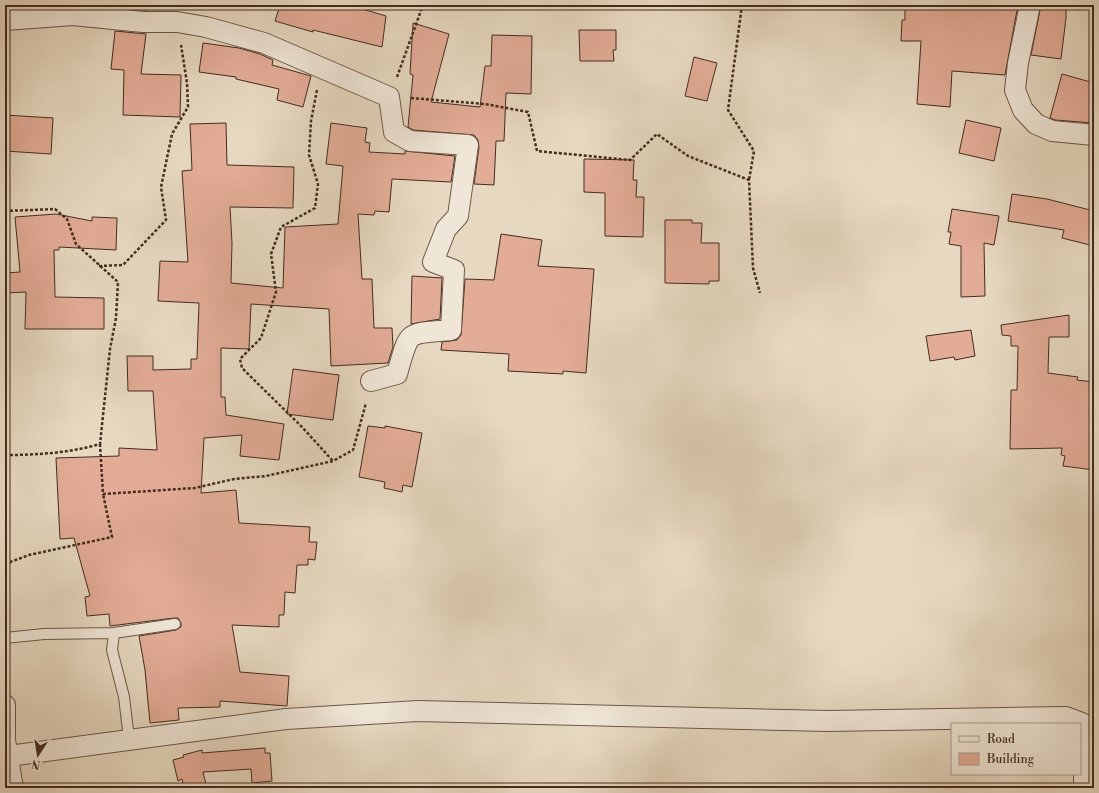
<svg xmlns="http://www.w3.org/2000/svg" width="1099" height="793" viewBox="0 0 1099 793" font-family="'Libre Bodoni',serif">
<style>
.building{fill:#e3ac97;stroke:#442c1f}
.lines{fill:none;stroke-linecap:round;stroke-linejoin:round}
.lane-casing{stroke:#6d5748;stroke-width:12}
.street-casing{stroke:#6d5748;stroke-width:22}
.path{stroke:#442c1f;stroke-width:2.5;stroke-dasharray:3 2;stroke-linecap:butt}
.lane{stroke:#efe6d7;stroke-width:10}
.street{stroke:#efe6d7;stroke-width:20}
</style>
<rect width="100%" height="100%" fill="#e7d9c1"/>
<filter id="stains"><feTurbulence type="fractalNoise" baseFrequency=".005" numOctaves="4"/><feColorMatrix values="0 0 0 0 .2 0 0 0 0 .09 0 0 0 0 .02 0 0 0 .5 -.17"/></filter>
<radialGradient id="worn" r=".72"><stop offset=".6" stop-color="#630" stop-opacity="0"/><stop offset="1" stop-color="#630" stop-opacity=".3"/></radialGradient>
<path class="building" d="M 118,5 L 149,5 L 148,10 L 117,8 Z
M 280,5 L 349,5 L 386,16 L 382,47 L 313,30 L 313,32 L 275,21 Z
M 905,5 L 1018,5 L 1005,75 L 952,71 L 950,107 L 917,104 L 921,41 L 901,41 L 902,20 L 905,20 Z
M 1041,5 L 1066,5 L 1066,18 L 1061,59 L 1031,55 Z
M 413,23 L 449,34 L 431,102 L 480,107 L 485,66 L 491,66 L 492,35 L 532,36 L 531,94 L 506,93 L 504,141 L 496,141 L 494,185 L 474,184 L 479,147 L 478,140 L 474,135 L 413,130 L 408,127 L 413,75 L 410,74 Z
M 579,30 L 616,30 L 616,50 L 613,50 L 614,61 L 580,61 Z
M 115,31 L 146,34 L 141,74 L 181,75 L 180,117 L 123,115 L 124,70 L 111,69 Z
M 203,43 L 239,48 L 260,54 L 273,60 L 272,65 L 311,76 L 303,107 L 277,100 L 279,89 L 236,79 L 236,77 L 199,72 Z
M 694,57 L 717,63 L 707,101 L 685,96 Z
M 1062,74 L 1094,83 L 1094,123 L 1055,120 L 1050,118 Z
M 5,115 L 53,118 L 51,154 L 5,151 Z
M 966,120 L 1001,128 L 994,161 L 959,153 Z
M 226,123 L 227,165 L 294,167 L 293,208 L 230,207 L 232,243 L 231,283 L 283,288 L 285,227 L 338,224 L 343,166 L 326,164 L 331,123 L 367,128 L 365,142 L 370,143 L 369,152 L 405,154 L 405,151 L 455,156 L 451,182 L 392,179 L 389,212 L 375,211 L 374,215 L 358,214 L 362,279 L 372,279 L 374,328 L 392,328 L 393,347 L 388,363 L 331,366 L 329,309 L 251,304 L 249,349 L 221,348 L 221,397 L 225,397 L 226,415 L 284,424 L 279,460 L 240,456 L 242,435 L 204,438 L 201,493 L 236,490 L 239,523 L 310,527 L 309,542 L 317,542 L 315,560 L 308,559 L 308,565 L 297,565 L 295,593 L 285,592 L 284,615 L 279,615 L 279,627 L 232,625 L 240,672 L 289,676 L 287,706 L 220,701 L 220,707 L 178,708 L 179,720 L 150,723 L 145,670 L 139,636 L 176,630 L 181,627 L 181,623 L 178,618 L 174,618 L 110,626 L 109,614 L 87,616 L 85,597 L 90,596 L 74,538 L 60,539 L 56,458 L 119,456 L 119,448 L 157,450 L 153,391 L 128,391 L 127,356 L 153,356 L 153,370 L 191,369 L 191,359 L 197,359 L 199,303 L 158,301 L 160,261 L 188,262 L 182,171 L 192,170 L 190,124 Z
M 584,159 L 634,160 L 633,180 L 637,180 L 636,197 L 644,197 L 643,237 L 605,236 L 605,193 L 584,192 Z
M 1012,194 L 1047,199 L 1094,211 L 1094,246 L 1062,238 L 1064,230 L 1008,221 Z
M 952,209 L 999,216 L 994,245 L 984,243 L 985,296 L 961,297 L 961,246 L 949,244 L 951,232 L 948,232 Z
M 56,214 L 92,221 L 92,217 L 117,218 L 116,250 L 59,247 L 59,250 L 54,250 L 55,297 L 104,298 L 104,329 L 25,329 L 26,292 L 5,293 L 5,273 L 20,272 L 15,217 Z
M 665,220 L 692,220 L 692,223 L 702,223 L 701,243 L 719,243 L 719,281 L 709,281 L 709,284 L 665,283 Z
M 501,234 L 542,240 L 538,266 L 594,269 L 586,373 L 563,371 L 563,374 L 508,371 L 509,354 L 441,350 L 442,342 L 457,340 L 461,335 L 465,279 L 494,280 Z
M 412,276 L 442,278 L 440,319 L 411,324 Z
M 1069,315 L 1069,337 L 1049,337 L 1048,373 L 1078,377 L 1077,380 L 1094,382 L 1094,470 L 1063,466 L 1065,456 L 1061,455 L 1062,448 L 1010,449 L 1011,390 L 1017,390 L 1018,346 L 1011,346 L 1011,336 L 1002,335 L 1001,325 Z
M 971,330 L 975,356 L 955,360 L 954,357 L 930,361 L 926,336 Z
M 293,369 L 339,375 L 333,420 L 287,414 Z
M 368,426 L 385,428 L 385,426 L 422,433 L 412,487 L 403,485 L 402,492 L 384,488 L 385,482 L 359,477 Z
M 265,748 L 265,753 L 270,753 L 272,781 L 252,783 L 251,769 L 203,772 L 207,788 L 184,788 L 182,779 L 178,781 L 173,760 L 184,757 L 183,755 L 202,750 L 202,753 Z"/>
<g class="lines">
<g class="lane-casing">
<path id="lane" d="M 114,633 L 112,650 L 124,697 L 129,739
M 5,638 L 44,634 L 114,633 L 175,624"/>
</g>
<g class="street-casing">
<path id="street" d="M 1030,5 L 1018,63 L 1015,90 L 1023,110 L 1036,124 L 1052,131 L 1094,135
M 5,20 L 73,15 L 143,22 L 177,22 L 206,27 L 264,43 L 389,97 L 394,132 L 410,141 L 468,145 L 458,216 L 446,229 L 433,262 L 454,270 L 451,330 C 405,334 410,329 397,374 L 371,381
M 5,705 L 5,740 L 13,788
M 9,756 L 286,719 L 418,711 L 828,721 L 1066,717 L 1082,723 L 1084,737 L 1084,788"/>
</g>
<path class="path" d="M 742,5 L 728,110 L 754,151 L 749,180
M 397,77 L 423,5
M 317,90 L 311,121 L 309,155 L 318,184 L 315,208 L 281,227 L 271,254 L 276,292 L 261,338 L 240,359 L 242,368 L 302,427 L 333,461
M 411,98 L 485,104 L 528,112 L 537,151 L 630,160 L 657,134 L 688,156 L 749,180 L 753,268 L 760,293
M 5,211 L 55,209 L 67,219 L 76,244 L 118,282 L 116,318 L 110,349 L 100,444 C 69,453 37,455 5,455
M 99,266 L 123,265 L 166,220 L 161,187 L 172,134 L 188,107 L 187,83 L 181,45
M 100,444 L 103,494 L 195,488 L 234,479 L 266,476 L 333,461 L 353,450 L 366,403
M 5,564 L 29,555 L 112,537 L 103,494"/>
<use href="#lane" class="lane"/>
<use href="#street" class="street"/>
</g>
<rect width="1099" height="793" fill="none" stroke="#e7d9c1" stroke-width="20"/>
<rect x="6" y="6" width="1087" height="781" fill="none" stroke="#442c1f" stroke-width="2"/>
<rect x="10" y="10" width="1079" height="773" fill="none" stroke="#442c1f"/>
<rect x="951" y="723" width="130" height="52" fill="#efe6d7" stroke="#ab9c8d"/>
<rect x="959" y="736" width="20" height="6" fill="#efe6d7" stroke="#ab9c8d"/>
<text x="987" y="743" font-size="12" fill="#442c1f">Road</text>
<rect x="959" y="753" width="20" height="12" fill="#e3ac97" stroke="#ab9c8d"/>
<text x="987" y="763" font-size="12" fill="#442c1f">Building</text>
<g transform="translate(38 755) rotate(192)" stroke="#efe6d7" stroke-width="3" paint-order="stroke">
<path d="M0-3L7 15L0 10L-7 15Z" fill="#442c1f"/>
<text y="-6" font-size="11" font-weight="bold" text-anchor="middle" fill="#442c1f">N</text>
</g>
<rect width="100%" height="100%" filter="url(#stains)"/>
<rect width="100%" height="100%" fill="url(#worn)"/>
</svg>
